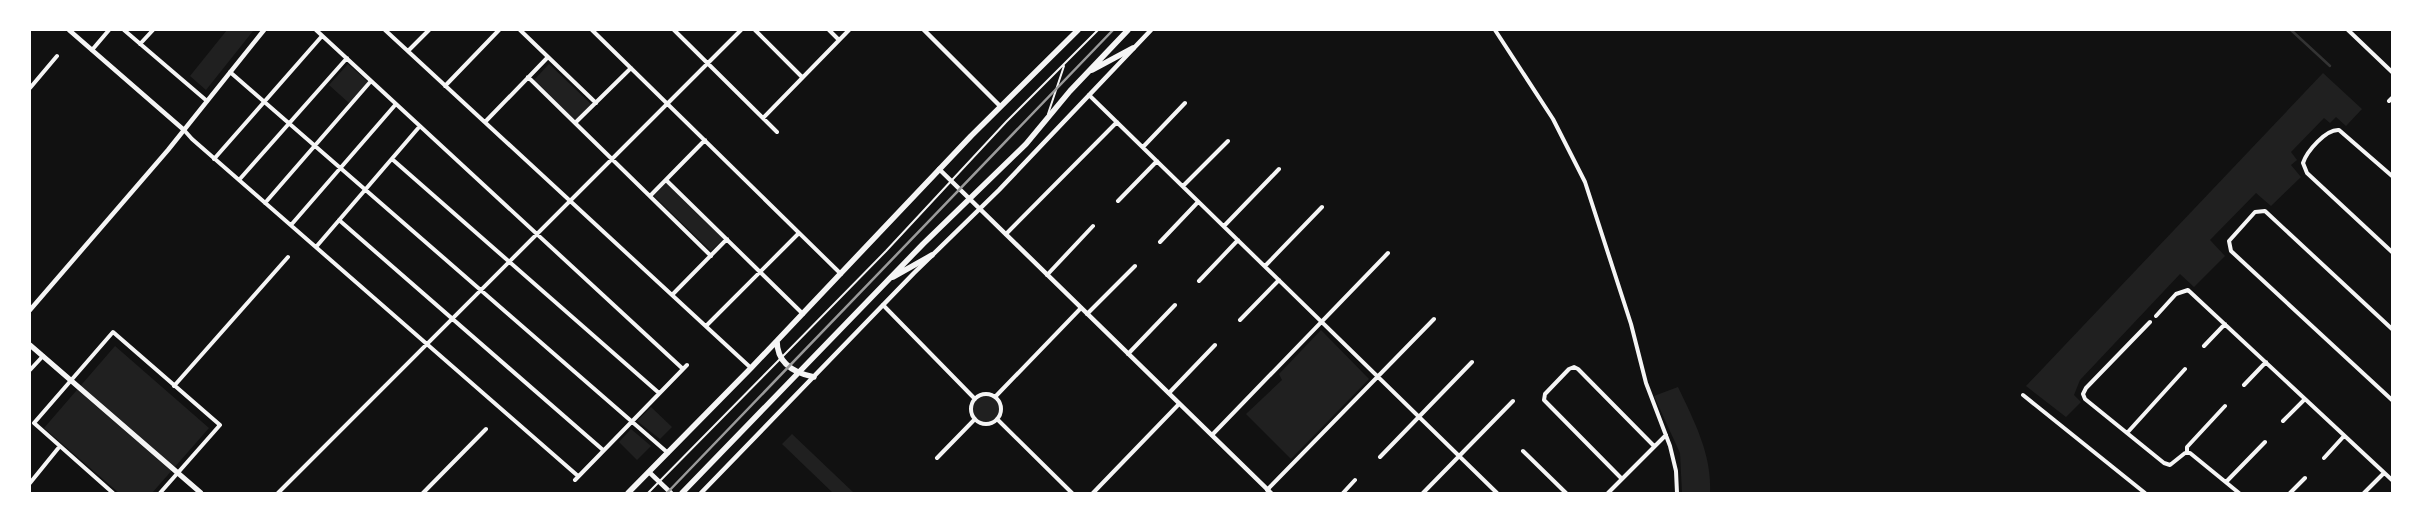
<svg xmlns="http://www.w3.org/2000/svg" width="2422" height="523" viewBox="0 0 2422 523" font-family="'IBM Plex Sans',sans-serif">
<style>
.green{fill:#202020}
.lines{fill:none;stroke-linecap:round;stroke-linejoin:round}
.stream{stroke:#333;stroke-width:2.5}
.service{stroke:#f5f5f5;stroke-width:2}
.minor{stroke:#f5f5f5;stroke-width:4}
.tertiary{stroke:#f5f5f5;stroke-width:4.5}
.secondary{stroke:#f5f5f5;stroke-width:5}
.primary{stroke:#f5f5f5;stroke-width:5.5}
.rail{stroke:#9a9a9a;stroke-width:2.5}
</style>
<rect width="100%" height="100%" fill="#111"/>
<path class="green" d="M 227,30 L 253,31 L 206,90 L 190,76 Z
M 348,64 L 368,82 L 349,103 L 329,85 Z
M 549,64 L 592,105 L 575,120 L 534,80 Z
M 2323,73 L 2362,109 L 2346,126 L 2336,117 L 2330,123 L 2324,118 L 2291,152 L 2297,160 L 2291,165 L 2301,177 L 2271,206 L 2256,193 L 2210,240 L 2225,256 L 2194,287 L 2180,274 L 2080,380 L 2074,395 L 2081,402 L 2066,417 L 2026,386 Z
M 666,183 L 724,238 L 711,251 L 654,196 Z
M 1321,330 L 1369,379 L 1291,459 L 1246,414 L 1282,380 L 1279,374 Z
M 115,346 L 209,428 L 152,493 L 119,493 L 44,428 Z
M 1678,387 C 1694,421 1712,454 1710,493 L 1682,493 L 1680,453 L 1654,396 Z
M973 409a13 13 0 1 1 26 0a13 13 0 1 1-26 0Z
M 651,407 L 672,427 L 660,439 L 637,421 Z
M 631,429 L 651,446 L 637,460 L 619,442 Z
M 792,434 L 854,493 L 833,493 L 782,444 Z"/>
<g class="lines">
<path class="stream" d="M 2291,30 L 2330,66"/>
<path class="service" d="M 1048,114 L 1064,66
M 783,356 L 886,251 L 1006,122 L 1098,30
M 648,493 L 780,359"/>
<path class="minor" d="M 124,30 L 207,101
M 316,30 L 683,369
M 385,30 L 751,368
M 520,30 L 596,103
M 592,30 L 841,274
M 674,30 L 777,132
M 755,30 L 802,77
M 829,30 L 839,40
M 1495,30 L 1553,119 L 1585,182 L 1631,324 L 1646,383 L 1670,446 L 1676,471 L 1677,493
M 2348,30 L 2392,72
M 140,44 L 153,30
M 92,50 L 109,30
M 408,51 L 429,30
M 230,72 L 668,453
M 528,77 L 711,256
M 445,86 L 499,30
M 30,88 L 57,56
M 1089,95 L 1497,493
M 2389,101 L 2392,98
M 763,118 L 849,30
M 485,122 L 548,57
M 575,123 L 631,68
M 184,130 L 192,139 L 578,476
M 1143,147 L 1185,103
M 214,159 L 322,36
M 392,159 L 659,393
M 2392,176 L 2339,130 C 2326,129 2307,151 2303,163 L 2307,173 L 2392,252
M 239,180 L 347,58
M 666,180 L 803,314
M 1183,186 L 1228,141
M 650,196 L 705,140
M 1118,201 L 1157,161
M 265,203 L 371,81
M 339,220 L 603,450
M 291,225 L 396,104
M 1224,226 L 1279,169
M 1006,234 L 1117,122
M 1160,242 L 1198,202
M 316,247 L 420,126
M 1265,266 L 1322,207
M 1047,275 L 1093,226
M 1199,281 L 1238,240
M 672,295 L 727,239
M 883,305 L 975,399
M 1087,314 L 1135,266
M 2156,316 L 2176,294 L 2188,290 L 2392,480
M 1240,320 L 1279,280
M 2150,322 L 2086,388 L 2083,394 L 2085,399 L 2164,463 L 2170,465 L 2185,453 L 2190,453 L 2239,493
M 706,326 L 799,233
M 2392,329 L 2265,211 L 2255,212 L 2229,241 L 2231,251 L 2392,400
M 2204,346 L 2225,324
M 1128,354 L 1175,305
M 30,370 L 43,356
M 2244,385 L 2266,362
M 174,386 L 288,257
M 1169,393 L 1215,345
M971 409a15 15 0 1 1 30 0a15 15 0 1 1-30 0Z
M 2023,395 L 2145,493
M 995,397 L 1081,308
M 997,419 L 1072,493
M 2283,421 L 2305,399
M 2127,433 L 2185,369
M 1212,435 L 1388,253
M 1523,451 L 1566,493
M 2187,453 L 2187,447 L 2225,406
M 1380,457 L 1472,362
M 937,458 L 975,419
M 2324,458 L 2344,436
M 1622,479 L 1544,400 L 1545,394 L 1569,369 L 1574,367 L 1578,369 L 1654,446
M 575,480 L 687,365
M 2226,482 L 2265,442
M 30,483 L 60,446
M 1267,490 L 1434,319
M 113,493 L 34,423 L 113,332 L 220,425 L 160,493
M 278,493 L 741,30
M 423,493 L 486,429
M 1093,493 L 1179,404
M 1343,493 L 1355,480
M 1423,493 L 1513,401
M 1608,493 L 1666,435
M 2290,493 L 2305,478
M 2364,493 L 2384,473"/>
<path class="tertiary" d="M 69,30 L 184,130
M 924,30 L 1000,106
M 939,169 L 1271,493
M 30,310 L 168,150 L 264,30
M 649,472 L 671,493
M 701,493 L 914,273 L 999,190 L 1151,30"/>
<path class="secondary" d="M 30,345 L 201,493"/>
<path class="primary" d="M 1092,70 L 1133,48
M 893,277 L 932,255
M 777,341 C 777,363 794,373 814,377
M 628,493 L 751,368 L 971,136 L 1078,30
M 682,493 L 923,244 L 1026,144 L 1070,91 L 1128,30"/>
<path class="rail" d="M 667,493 L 1113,30"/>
</g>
<rect width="2422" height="523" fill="none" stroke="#ffffff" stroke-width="62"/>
</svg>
